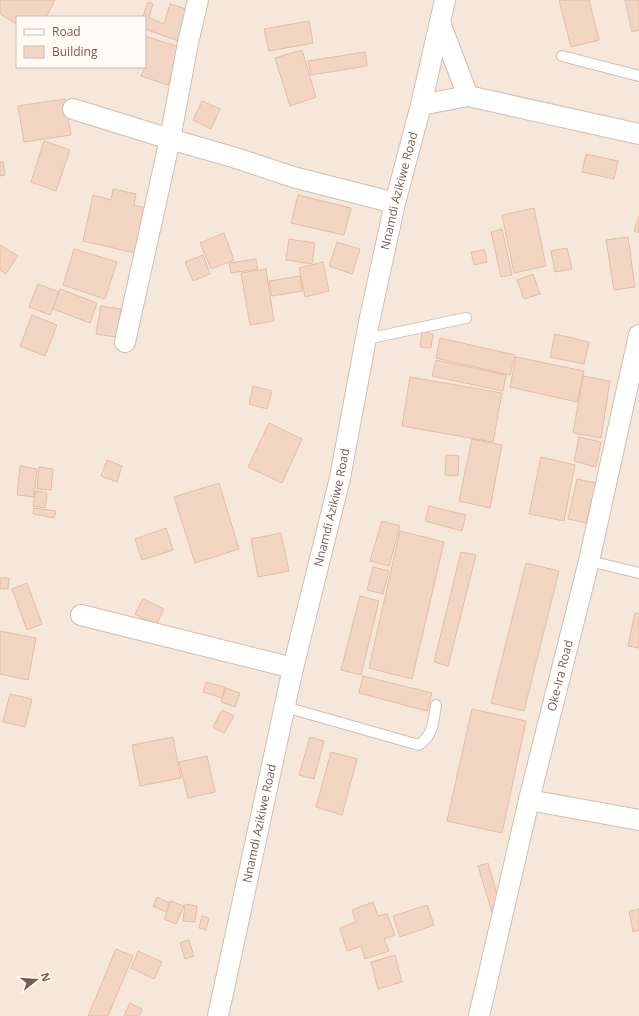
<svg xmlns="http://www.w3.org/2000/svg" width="639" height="1016" viewBox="0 0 639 1016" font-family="'Open Sans',sans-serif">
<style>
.residential{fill:#f5e8da;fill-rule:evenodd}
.building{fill:#f3d5c3;stroke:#e6bba3}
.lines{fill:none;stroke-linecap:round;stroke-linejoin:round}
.service-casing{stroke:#d1beb0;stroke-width:12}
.minor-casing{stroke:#d1beb0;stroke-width:22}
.service{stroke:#fff;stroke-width:10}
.minor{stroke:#fff;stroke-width:20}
.labels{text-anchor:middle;stroke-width:3;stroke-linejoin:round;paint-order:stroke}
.street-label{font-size:12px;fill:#7a5c4d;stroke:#fffaf3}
</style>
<rect width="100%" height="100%" fill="#fdf6ec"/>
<path class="residential" d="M 0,0 L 639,0 L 639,1016 L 0,1016 ZM 17,17 L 145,17 L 145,67 L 17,67 Z"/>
<path class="building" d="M 0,0 L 55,0 L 46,17 L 17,17 L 17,24 L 0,14 Z
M 559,0 L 589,0 L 599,40 L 571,47 Z
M 625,0 L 639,0 L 639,30 L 632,32 Z
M 148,2 L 153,4 L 149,18 L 164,24 L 170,4 L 195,12 L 184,43 L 145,29 L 145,17 L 143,17 Z
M 309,21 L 313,43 L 269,51 L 264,29 Z
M 145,36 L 185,49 L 176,77 L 171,75 L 168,85 L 141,76 L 145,67 Z
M 302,50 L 316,97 L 290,106 L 275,58 Z
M 365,52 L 367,66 L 311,75 L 308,61 Z
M 65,99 L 71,135 L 24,142 L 18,106 Z
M 202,101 L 220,109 L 211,129 L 193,120 Z
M 44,141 L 70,150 L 56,191 L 31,182 Z
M 586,154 L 618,161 L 614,179 L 582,172 Z
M 0,162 L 3,162 L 5,175 L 0,176 Z
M 113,189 L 136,194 L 134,205 L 145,208 L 135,253 L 83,241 L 93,195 L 111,200 Z
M 298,195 L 351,208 L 344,235 L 291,223 Z
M 534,208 L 546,266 L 514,273 L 502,215 Z
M 639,216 L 639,233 L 634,231 Z
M 502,229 L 512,275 L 501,277 L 491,232 Z
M 224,233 L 234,260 L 211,269 L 200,243 Z
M 628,237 L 635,287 L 614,290 L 606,240 Z
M 289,239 L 315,243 L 312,264 L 286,260 Z
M 337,242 L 360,249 L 352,274 L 329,266 Z
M 0,245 L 18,256 L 6,274 L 0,270 Z
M 567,248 L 572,269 L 555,272 L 551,251 Z
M 74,249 L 117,262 L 105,299 L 63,285 Z
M 485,250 L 487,262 L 474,265 L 471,252 Z
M 203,255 L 210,274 L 193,281 L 185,262 Z
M 256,259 L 258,269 L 231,273 L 229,263 Z
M 323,262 L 329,291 L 305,297 L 299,268 Z
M 266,269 L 274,321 L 250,325 L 241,273 Z
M 533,274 L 540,294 L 524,299 L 517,280 Z
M 300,276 L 302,291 L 272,296 L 269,281 Z
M 38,284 L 59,292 L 50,315 L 29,307 Z
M 60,289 L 97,303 L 90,323 L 53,309 Z
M 101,306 L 121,309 L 116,337 L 96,334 Z
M 32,315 L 57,325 L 45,356 L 20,346 Z
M 422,332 L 433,334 L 431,348 L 420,347 Z
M 555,334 L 589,342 L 584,364 L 550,357 Z
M 440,338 L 515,355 L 510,375 L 436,358 Z
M 516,357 L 584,371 L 577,402 L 510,387 Z
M 436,360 L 506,375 L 503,391 L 432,376 Z
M 583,376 L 610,381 L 601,438 L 573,433 Z
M 410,377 L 502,393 L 493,442 L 402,426 Z
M 253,386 L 272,391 L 267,409 L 249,404 Z
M 269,423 L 302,439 L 282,483 L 248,467 Z
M 579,437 L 601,442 L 596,467 L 574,461 Z
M 472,439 L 502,445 L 490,508 L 459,501 Z
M 446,455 L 459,456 L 458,476 L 445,475 Z
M 541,457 L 575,465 L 564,521 L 529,514 Z
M 107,460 L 122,466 L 117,482 L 101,476 Z
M 20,466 L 37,469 L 34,497 L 17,495 Z
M 39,467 L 53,469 L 51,490 L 37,489 Z
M 577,479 L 596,483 L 586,523 L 568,519 Z
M 219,483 L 239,549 L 195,563 L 174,497 Z
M 36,491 L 47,493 L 45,508 L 33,506 Z
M 429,506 L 466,515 L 462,531 L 425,521 Z
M 34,508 L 56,511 L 54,518 L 33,514 Z
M 382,521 L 400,526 L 389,566 L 370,561 Z
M 166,528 L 173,550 L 142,560 L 135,539 Z
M 400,531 L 444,542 L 412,679 L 369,668 Z
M 281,533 L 289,571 L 258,577 L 251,539 Z
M 461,552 L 476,555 L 448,666 L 434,662 Z
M 526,563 L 559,571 L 524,711 L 491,703 Z
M 373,567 L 389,571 L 383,594 L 367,590 Z
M 0,578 L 9,578 L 8,589 L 0,589 Z
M 27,583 L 42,624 L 27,630 L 12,589 Z
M 360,596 L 379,601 L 361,675 L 341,670 Z
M 143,599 L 164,609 L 156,625 L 135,614 Z
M 635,613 L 639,614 L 639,648 L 628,646 Z
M 0,631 L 36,638 L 28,680 L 0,674 Z
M 363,676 L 432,693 L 427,711 L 359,693 Z
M 206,682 L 225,687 L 222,698 L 203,692 Z
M 226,688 L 240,693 L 235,707 L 221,702 Z
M 10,694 L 32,699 L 25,727 L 3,722 Z
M 472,709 L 526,721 L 502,833 L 447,821 Z
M 222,710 L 234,716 L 224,733 L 213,727 Z
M 173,737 L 181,778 L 140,786 L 132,745 Z
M 310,737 L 324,741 L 314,779 L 299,775 Z
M 331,752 L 357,759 L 342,815 L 316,807 Z
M 207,756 L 215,792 L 188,798 L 179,762 Z
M 488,863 L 501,909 L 492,912 L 478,866 Z
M 157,897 L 170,903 L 166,912 L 153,906 Z
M 171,901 L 184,906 L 176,924 L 164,919 Z
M 373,902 L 378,916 L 387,914 L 395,935 L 384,939 L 389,951 L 365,959 L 361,946 L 347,951 L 340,928 L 356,922 L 352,910 Z
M 185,904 L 197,906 L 195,922 L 183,921 Z
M 427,905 L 434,925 L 400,937 L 393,916 Z
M 639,909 L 639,930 L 633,932 L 629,911 Z
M 202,916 L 209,918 L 206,930 L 199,928 Z
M 189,940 L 194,956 L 185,959 L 180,943 Z
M 116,949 L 133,956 L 108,1016 L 88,1016 Z
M 138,951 L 162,962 L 154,979 L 131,968 Z
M 395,955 L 402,982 L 378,989 L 371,962 Z
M 130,1003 L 142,1009 L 139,1016 L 124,1016 Z"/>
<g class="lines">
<g class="service-casing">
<path id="service" d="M 562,56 L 639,76
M 366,339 L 466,318
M 589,561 L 639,573
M 285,707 L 419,745 C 434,734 433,722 436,705"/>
</g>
<g class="minor-casing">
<g id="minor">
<path d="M 440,23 L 468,96"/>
<path d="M 421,105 L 468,96 L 639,134"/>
<path d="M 73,109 L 170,139 L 236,158 L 293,177 L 395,203"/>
<path d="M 125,342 L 170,139 L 188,43 L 198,0"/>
<path d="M 81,615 L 293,668"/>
<path d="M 529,800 L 639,820"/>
<path id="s1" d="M 218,1016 L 293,668 L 340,478 L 369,322 L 395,203 L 421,105 L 445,0"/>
<path id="s2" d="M 479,1016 L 529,800 L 589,561 L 639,335"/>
</g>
</g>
<use href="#service" class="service"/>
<use href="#minor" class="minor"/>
</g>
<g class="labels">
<g class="street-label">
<text dy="4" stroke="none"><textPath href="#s1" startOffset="845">Nnamdi Azikiwe Road</textPath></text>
<text dy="4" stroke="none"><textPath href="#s1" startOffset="521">Nnamdi Azikiwe Road</textPath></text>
<text dy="4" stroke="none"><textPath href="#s2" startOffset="350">Oke-Ira Road</textPath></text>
<text dy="4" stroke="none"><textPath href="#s1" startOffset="197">Nnamdi Azikiwe Road</textPath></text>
</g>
</g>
<rect x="16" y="16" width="130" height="52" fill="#fffaf3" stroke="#cabbb1"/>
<rect x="24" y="29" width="20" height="6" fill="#ffffff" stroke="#cabbb1"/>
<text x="52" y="36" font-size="12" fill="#7a5c4d">Road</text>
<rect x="24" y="46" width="20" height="12" fill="#f3d5c3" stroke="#cabbb1"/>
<text x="52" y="56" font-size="12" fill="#7a5c4d">Building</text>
<g transform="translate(36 980) rotate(73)" stroke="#fffaf3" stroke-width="3" paint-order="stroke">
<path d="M0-3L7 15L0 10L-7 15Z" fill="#7a5c4d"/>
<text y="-6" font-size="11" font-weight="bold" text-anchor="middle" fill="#7a5c4d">N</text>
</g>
</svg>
